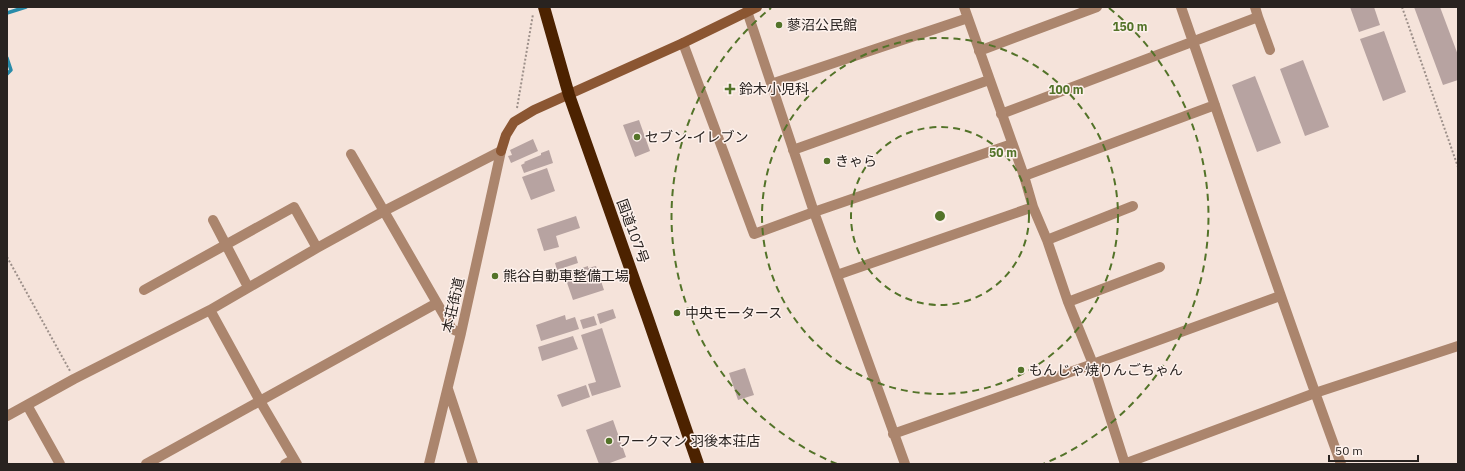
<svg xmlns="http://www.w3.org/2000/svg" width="1465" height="471" viewBox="0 0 1465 471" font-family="'IBM Plex Sans','Noto Sans JP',sans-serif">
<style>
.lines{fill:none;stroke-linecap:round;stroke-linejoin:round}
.stream{stroke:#298ba9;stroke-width:3.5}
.building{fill:#b7a3a1}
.path{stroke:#9d908a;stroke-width:2;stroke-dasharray:2 2;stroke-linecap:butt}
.street{stroke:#ab856d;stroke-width:10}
.secondary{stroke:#8b5632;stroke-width:10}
.highway{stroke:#4c2200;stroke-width:12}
.ring{fill:none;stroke:#537329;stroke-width:2;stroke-dasharray:7 5}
.poi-dot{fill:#537329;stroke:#fdf1ec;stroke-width:1.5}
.labels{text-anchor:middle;stroke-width:3;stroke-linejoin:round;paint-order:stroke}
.poi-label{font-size:14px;fill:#292320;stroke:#fdf1ec;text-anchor:start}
.street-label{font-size:14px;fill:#292320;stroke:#fdf1ec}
.centre{fill:#537329;stroke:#fdf1ec;stroke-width:2}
.ring-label{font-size:12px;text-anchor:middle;font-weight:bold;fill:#537329;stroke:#fdf1ec;stroke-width:3;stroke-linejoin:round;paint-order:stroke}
</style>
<rect width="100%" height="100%" fill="#f5e3da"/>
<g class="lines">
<path class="stream" d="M 7,13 L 26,7
M 7,58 L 11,70 L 7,74"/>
</g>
<path class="building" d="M 1350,7 L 1374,7 L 1380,25 L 1359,32 Z
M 1414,7 L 1440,7 L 1458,55 L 1458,80 L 1443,85 Z
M 1384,31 L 1406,92 L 1383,101 L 1360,39 Z
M 1303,60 L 1329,127 L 1305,136 L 1280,69 Z
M 1255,76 L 1281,143 L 1257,152 L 1232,85 Z
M 639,120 L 650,151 L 635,157 L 623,125 Z
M 533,139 L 538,151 L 511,163 L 508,156 L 512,155 L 510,150 Z
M 549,150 L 553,163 L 524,173 L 521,165 L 525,163 L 524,162 L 541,155 L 541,153 Z
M 547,168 L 555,191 L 531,200 L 522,177 Z
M 576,216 L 580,228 L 556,236 L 559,247 L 544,251 L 537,229 Z
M 576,256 L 578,263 L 557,270 L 555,263 Z
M 588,266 L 588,268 L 596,266 L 604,290 L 573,300 L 564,274 Z
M 613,309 L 616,318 L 600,324 L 597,314 Z
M 565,315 L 566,320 L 575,317 L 579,329 L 541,341 L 536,325 Z
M 594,316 L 597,325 L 583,329 L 580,320 Z
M 602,328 L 621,387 L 592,396 L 588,384 L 596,382 L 581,335 Z
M 573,336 L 578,349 L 542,361 L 538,347 Z
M 745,368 L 754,395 L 738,400 L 729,373 Z
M 586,385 L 590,397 L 562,407 L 557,395 Z
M 613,420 L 626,457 L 607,464 L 599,464 L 586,430 Z"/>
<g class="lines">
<path class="path" d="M 365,7 L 365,8
M 1402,7 L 1458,167
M 517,108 L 533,14
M 7,257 L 70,371"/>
<path class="street" d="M 964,7 L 1024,176 L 1033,207 L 1047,240 L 1068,302 L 1093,364 L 1125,464
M 1181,7 C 1234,160 1285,312 1341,464
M 747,11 L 814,212 L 905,464
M 1258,17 L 1270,50
M 683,43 L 754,234 L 814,212 L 1012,144
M 979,51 L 1097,7
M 771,84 L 968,18
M 1001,114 L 1258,17 L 1255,7
M 793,150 L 989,80
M 351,154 L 452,329 L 461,333
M 1024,176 L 1215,105
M 213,220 L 248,287
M 1047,240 L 1133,206
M 837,275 L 1033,207
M 144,290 L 294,207 L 317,248
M 1068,302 L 1160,267
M 210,310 L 260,401 L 297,464
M 448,389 L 473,464
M 27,405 L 60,464
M 7,416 L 74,379 L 210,310 L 317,248 L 384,211 L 501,151
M 893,434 L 1093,364 L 1280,296
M 146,464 L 437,303
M 285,464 L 294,459
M 429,464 L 461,333 L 501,151
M 1124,464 L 1315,393 L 1458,346"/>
<path class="secondary" d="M 501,151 L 506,135 L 514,122 L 534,110 L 683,43 L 757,7"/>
<path class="highway" d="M 544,7 L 569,95 L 647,316 L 698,464"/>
</g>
<g class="ring">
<circle cx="940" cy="216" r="89"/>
<circle cx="940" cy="216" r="178"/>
<path d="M837 464A268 268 0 0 1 771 8M1109 8A268 268 0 0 1 1043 464"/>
</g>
<g class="poi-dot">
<circle cx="779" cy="25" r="4"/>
<path d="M728 83h4v4h4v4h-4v4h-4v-4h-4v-4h4z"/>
<circle cx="637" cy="137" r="4"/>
<circle cx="827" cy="161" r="4"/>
<circle cx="495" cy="276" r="4"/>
<circle cx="677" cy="313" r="4"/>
<circle cx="1021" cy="370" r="4"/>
<circle cx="609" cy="441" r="4"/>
</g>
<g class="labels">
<g class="poi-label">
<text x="787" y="30">蓼沼公民館</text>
<text x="739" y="94">鈴木小児科</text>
<text x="645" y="142">セブン-イレブン</text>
<text x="835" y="166">きゃら</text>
<text x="503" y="281">熊谷自動車整備工場</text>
<text x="685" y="318">中央モータース</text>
<text x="1029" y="375">もんじゃ焼りんごちゃん</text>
<text x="617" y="446">ワークマン 羽後本荘店</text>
</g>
<g class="street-label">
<text transform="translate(633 231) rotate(70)" y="5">国道107号</text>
<text transform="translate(453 305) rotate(-77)" y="5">本荘街道</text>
</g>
</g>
<circle cx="940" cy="216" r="6" class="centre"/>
<g class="ring-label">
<text x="1130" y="31">150 m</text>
<text x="1066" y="94">100 m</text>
<text x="1003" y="157">50 m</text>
</g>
<rect width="1465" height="471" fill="none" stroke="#292320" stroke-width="16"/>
<path d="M1329 455v6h89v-6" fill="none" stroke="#292320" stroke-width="2"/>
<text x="1335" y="455" font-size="12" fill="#292320" stroke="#fdf1ec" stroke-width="3" paint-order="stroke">50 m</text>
</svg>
